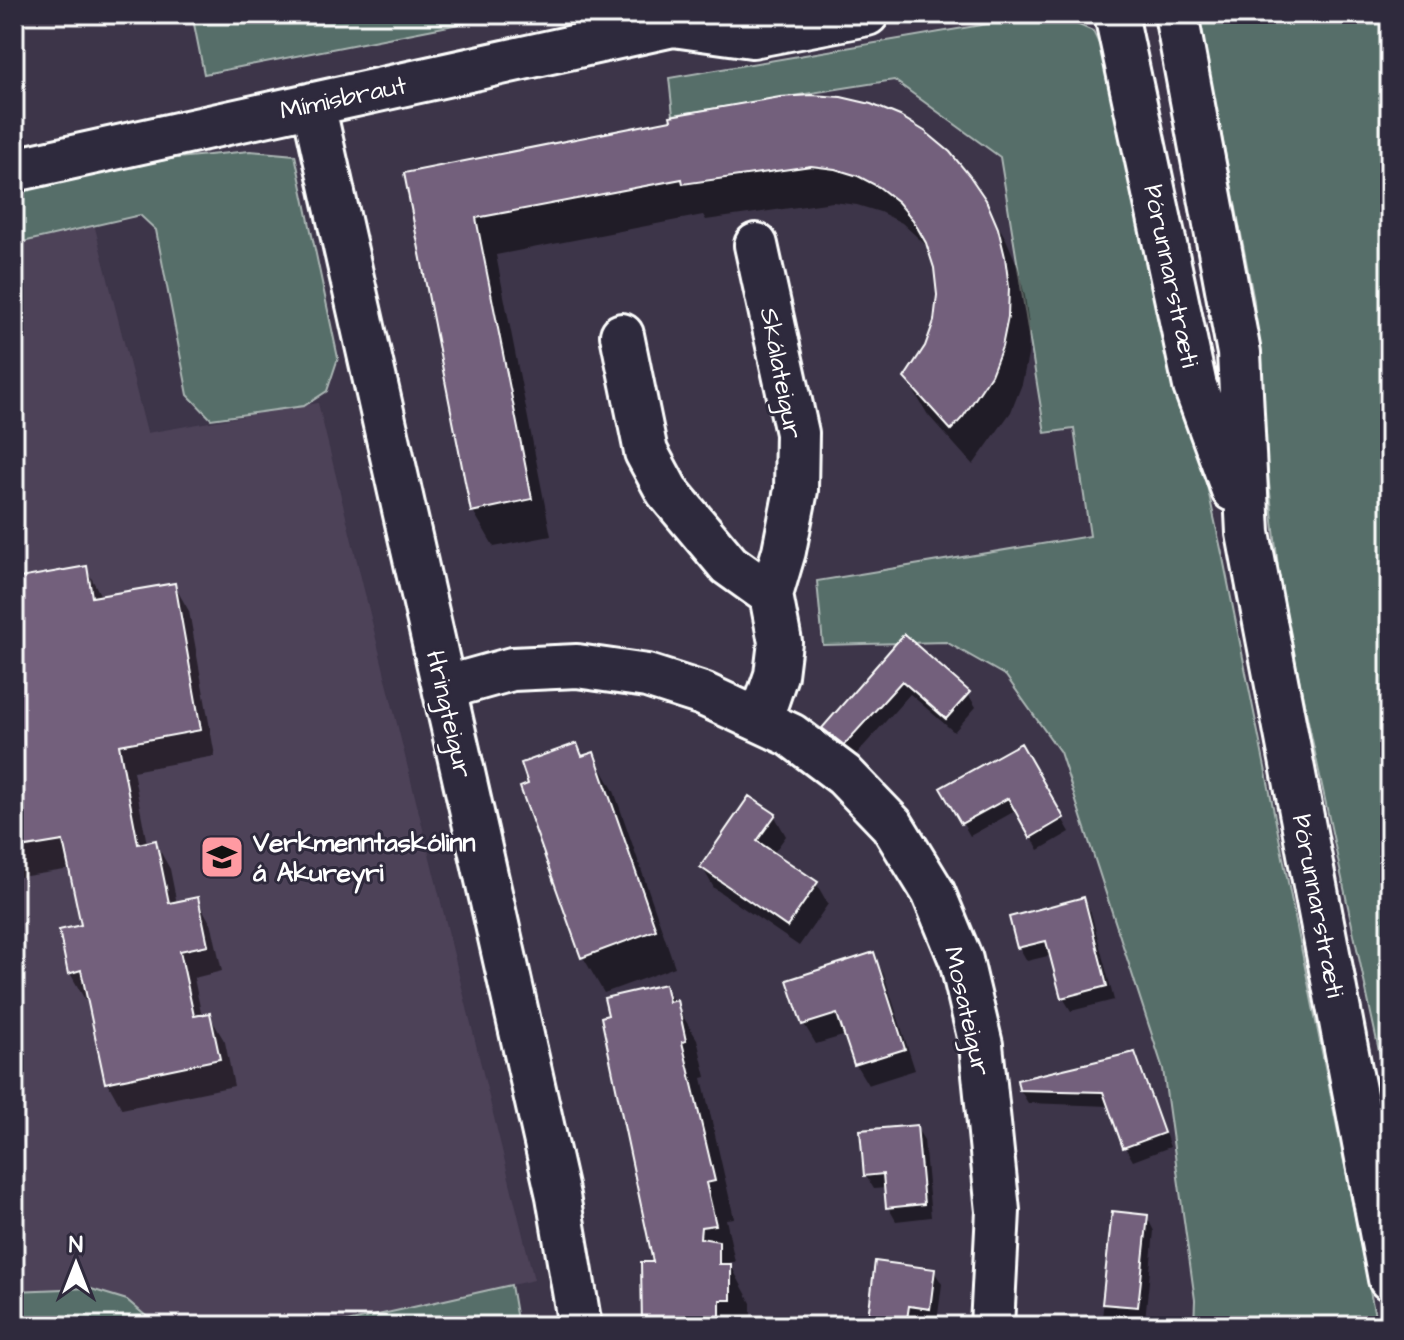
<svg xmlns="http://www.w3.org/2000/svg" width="1404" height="1340" viewBox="0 0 1404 1340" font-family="'Architects Daughter',sans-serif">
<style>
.built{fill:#4d4258}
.green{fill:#576e69;stroke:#abb6b4;stroke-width:2}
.shadow{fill:#0007}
.building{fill:#73617b;stroke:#fff;stroke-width:2}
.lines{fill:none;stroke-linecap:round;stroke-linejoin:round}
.minor-casing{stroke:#fff;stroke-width:48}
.minor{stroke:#2f2a3d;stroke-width:42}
.labels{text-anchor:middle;stroke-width:6;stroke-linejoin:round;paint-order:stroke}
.street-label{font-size:26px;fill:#fff;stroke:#2f2a3d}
.poi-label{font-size:26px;font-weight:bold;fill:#fff;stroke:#2f2a3d;text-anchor:start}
</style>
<rect width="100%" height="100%" fill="#3d3549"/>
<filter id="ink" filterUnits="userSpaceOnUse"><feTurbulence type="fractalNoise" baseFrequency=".0125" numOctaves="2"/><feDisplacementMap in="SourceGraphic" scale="16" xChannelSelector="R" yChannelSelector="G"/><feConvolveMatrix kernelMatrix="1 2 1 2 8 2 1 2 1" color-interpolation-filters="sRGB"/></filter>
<g filter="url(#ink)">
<path class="built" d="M 93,220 L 147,433 L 318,403 L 534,1280 L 329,1326 L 177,1326 L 153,1322 L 89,1288 L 14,1291 L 14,237 Z"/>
<path class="green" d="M 192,14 L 510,14 L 204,74 Z
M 1046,14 L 1053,14 L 1093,31 L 1119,86 L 1223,558 L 1377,1326 L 1194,1326 L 1195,1300 L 1163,1069 L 1060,752 L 1006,676 L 946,642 L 823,645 L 817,581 L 1090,536 L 1074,429 L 1045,433 L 1000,157 L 894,80 L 673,115 L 669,78 Z
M 1198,14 L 1390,14 L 1390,1102 L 1281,595 L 1258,381 L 1254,301 Z
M 250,151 L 295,155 L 338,358 L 327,391 L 304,406 L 211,419 L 188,395 L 156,230 L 140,215 L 14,244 L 14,187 L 177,158 Z
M 511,1285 L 518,1326 L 329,1326 Z
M 88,1288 L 127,1300 L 153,1322 L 177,1326 L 14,1326 L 14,1291 Z"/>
<path class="shadow" d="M 14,14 L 24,14 L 27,26 L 14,29 Z
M 673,122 L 984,201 L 1006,239 L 1018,267 L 1025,296 L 1029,325 L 1028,355 L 1022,384 L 1011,412 L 973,465 L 928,415 L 906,378 L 927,347 L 936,322 L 939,295 L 936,268 L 930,249 L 902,223 L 880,212 L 857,205 L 833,202 L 706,220 L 703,215 L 496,255 L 551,536 L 494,547 L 473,511 L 407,174 Z
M 86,568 L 102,598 L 174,585 L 189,611 L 215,756 L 133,771 L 147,844 L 155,842 L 170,869 L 177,904 L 197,899 L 212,926 L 222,971 L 194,978 L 202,1017 L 209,1015 L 225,1042 L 234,1086 L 122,1109 L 107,1082 L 89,999 L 85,1000 L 70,973 L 83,927 L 71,869 L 14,878 L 14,575 L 17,580 Z
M 904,637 L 968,694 L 976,707 L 954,732 L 910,694 L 853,758 L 832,742 L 824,728 Z
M 576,746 L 583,758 L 593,754 L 614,791 L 675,967 L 604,993 L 583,957 L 531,785 Z
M 1020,746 L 1070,832 L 1039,850 L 1017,810 L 970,836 L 943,789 Z
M 774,815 L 786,836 L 773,854 L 816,883 L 828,904 L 799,946 L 714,888 L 702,867 Z
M 1084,899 L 1091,913 L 1114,1000 L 1071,1011 L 1063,998 L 1052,955 L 1027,961 L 1019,947 Z
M 873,954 L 884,975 L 915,1070 L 868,1085 L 856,1065 L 846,1035 L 816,1044 L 804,1024 Z
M 664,986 L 697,1039 L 706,1077 L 702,1078 L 734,1218 L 726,1219 L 735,1262 L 729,1262 L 751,1303 L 751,1326 L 654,1326 Z
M 1134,1055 L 1142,1068 L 1170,1147 L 1133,1161 L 1125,1147 L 1110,1106 L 1028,1103 L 1020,1090 Z
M 916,1127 L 924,1140 L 931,1217 L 896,1221 L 888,1207 L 886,1188 L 874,1189 L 866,1176 L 862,1132 Z
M 1114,1214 L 1147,1217 L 1154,1231 L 1145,1320 L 1138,1320 L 1137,1326 L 1101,1326 Z
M 934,1271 L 942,1284 L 937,1322 L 916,1319 L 915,1326 L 869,1326 Z"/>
<path class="building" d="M 811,95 L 841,97 L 871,104 L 900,116 L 926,132 L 950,152 L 969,175 L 986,200 L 998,228 L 1005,257 L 1009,287 L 1008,317 L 1002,347 L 991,375 L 963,417 L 951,430 L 904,378 L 925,346 L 934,321 L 937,295 L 934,268 L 926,243 L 913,220 L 898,202 L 879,187 L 858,176 L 835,169 L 811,166 L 683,184 L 682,179 L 476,218 L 532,499 L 471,512 L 404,173 L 671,120 L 670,116 L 780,97 Z
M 87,566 L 92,597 L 175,583 L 201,730 L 119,745 L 138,844 L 156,840 L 169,903 L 198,897 L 208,945 L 180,951 L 194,1016 L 210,1013 L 220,1059 L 105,1083 L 81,970 L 68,974 L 59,930 L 81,925 L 63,841 L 14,849 L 14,579 Z
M 904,634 L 970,692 L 946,719 L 902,681 L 844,745 L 822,728 Z
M 577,743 L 582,756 L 594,752 L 656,930 L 581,958 L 520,787 L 528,784 L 521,763 Z
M 1021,743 L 1064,818 L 1030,838 L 1008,798 L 961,824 L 940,788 Z
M 749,796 L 776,814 L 757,841 L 818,882 L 787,927 L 700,867 Z
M 1084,897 L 1107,986 L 1061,998 L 1046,941 L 1017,948 L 1009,917 Z
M 874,952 L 905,1049 L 854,1065 L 837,1014 L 802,1025 L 787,980 Z
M 665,984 L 669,1002 L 677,1000 L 686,1041 L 682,1042 L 715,1181 L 706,1183 L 716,1225 L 701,1227 L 700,1238 L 719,1241 L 719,1264 L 731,1264 L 731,1300 L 720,1300 L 720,1326 L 642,1326 L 641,1262 L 653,1262 L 601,1017 L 608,1015 L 604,998 Z
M 1135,1052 L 1164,1133 L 1123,1148 L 1103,1092 L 1019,1090 L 1017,1080 Z
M 917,1125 L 924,1204 L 886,1208 L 883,1174 L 864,1176 L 860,1130 Z
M 1112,1211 L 1148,1215 L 1138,1307 L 1102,1304 Z
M 875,1261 L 935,1269 L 930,1309 L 909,1306 L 906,1326 L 867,1326 Z"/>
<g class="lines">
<g class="minor-casing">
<path id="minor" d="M 1116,14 L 1195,386 L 1233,490
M 1176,14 L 1239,353 L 1248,533 L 1390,1279
M 673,25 L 752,36 L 867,14
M 313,104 L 558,1196 L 580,1326
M 14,170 L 673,25 L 699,14
M 622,335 L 646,452 L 667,491 L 729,565 L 771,595
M 444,688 L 512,669 L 577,666 L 647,676 L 703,694 L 791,735 L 844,775 L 892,825 L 933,892 L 961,960 L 981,1045 L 998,1211 L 992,1326
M 753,717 L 767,701 L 776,675 L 780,642 L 771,595 L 784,551 L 796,490 L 797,433 L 756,245"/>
</g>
<use href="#minor" class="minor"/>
</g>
</g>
<defs>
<g id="university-square" transform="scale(2.3)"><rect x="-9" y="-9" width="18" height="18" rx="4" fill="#ff9aa2" stroke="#2f2a3d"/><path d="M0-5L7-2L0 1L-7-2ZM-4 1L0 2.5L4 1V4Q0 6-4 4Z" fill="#111"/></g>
</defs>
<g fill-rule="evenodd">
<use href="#university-square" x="222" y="857"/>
</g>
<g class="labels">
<g class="street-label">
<text transform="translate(343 97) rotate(-12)" y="9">Mímisbraut</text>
<text transform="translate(1172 276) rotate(78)" y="9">Þórunnarstræti</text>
<text transform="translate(782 373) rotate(79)" y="9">Skálateigur</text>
<text transform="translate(450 714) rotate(77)" y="9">Hringteigur</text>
<text transform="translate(1319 906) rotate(79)" y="9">Þórunnarstræti</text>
<text transform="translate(968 1011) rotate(77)" y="9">Mosateigur</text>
</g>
<g class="poi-label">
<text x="253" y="851">Verkmenntaskólinn<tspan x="253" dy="30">á Akureyri</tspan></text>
</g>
</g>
<rect width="1404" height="1340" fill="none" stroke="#2f2a3d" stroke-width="48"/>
<rect x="24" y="24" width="1356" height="1292" fill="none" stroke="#fff" stroke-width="3" filter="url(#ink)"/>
<g transform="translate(76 1264)" stroke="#2f2a3d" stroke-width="6" paint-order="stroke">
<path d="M0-6L14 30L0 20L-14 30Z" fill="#ffffff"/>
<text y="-12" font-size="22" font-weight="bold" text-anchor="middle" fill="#ffffff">N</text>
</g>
</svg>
